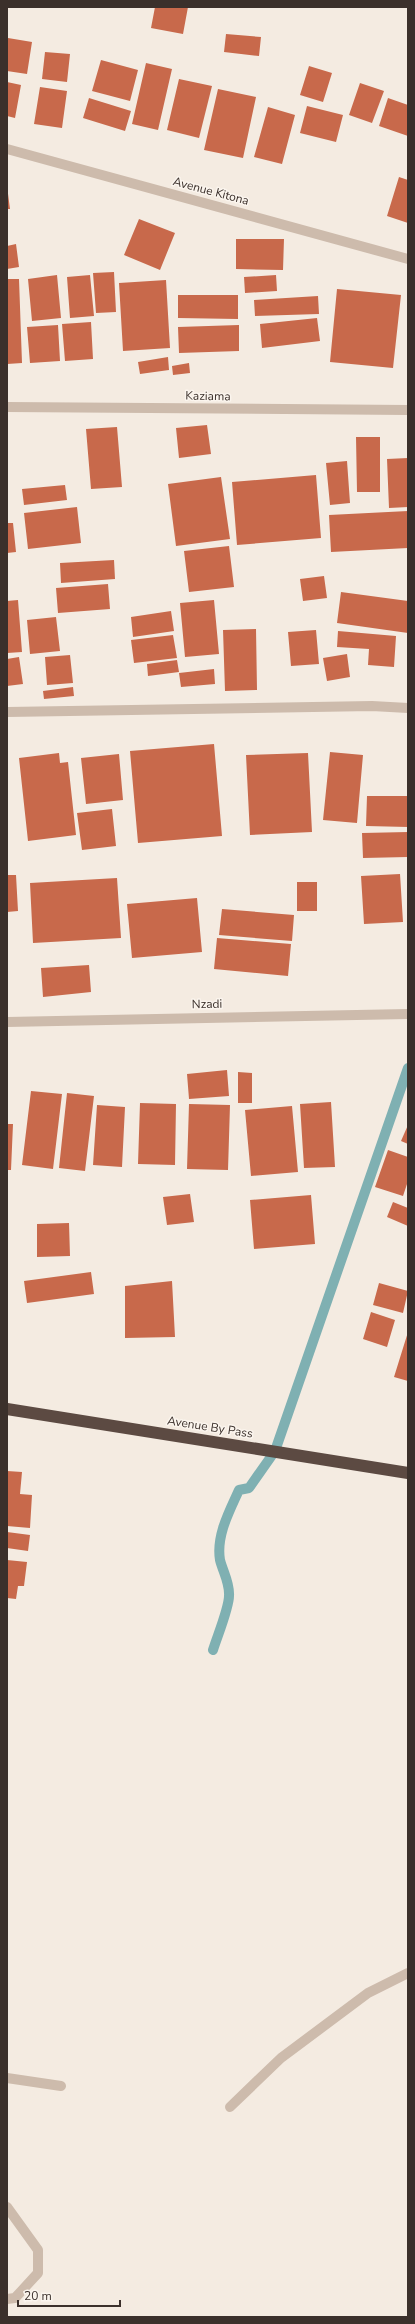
<svg xmlns="http://www.w3.org/2000/svg" width="415" height="2324" viewBox="0 0 415 2324" font-family="'Nunito Sans',sans-serif">
<style>
.lines{fill:none;stroke-linecap:round;stroke-linejoin:round}
.stream{stroke:#7fb0b2;stroke-width:10}
.building{fill:#c8694b}
.street{stroke:#cdbbac;stroke-width:10}
.highway{stroke:#5c4a42;stroke-width:12}
.labels{text-anchor:middle;stroke-width:3;stroke-linejoin:round;paint-order:stroke}
.street-label{font-size:12px;fill:#3b302b;stroke:#fbf5ee}
</style>
<rect width="100%" height="100%" fill="#f4ebe1"/>
<g class="lines">
<path class="stream" d="M 213,1650 C 217,1637 229,1608 229,1596 C 230,1583 223,1572 220,1560 C 216,1536 229,1512 239,1490 L 249,1488 L 275,1451 L 408,1068"/>
</g>
<path class="building" d="M 155,7 L 188,7 L 183,34 L 151,28 Z
M 226,34 L 261,37 L 259,56 L 224,52 Z
M 8,38 L 32,42 L 27,74 L 7,71 Z
M 45,52 L 70,54 L 67,82 L 42,79 Z
M 101,60 L 138,70 L 130,101 L 92,91 Z
M 146,63 L 172,69 L 158,130 L 132,124 Z
M 309,66 L 332,73 L 323,102 L 300,95 Z
M 179,79 L 212,86 L 199,138 L 167,130 Z
M 7,82 L 21,85 L 15,118 L 7,116 Z
M 360,83 L 384,91 L 372,123 L 349,115 Z
M 40,87 L 67,91 L 62,128 L 34,124 Z
M 218,89 L 256,97 L 243,158 L 204,150 Z
M 89,98 L 131,111 L 125,131 L 83,118 Z
M 388,98 L 408,105 L 408,136 L 379,126 Z
M 307,106 L 343,115 L 336,142 L 300,133 Z
M 268,107 L 295,115 L 282,164 L 254,157 Z
M 399,177 L 408,180 L 408,223 L 387,216 Z
M 7,186 L 10,209 L 7,209 Z
M 139,219 L 175,233 L 160,270 L 124,255 Z
M 236,239 L 284,239 L 283,270 L 236,269 Z
M 16,244 L 19,267 L 7,269 L 7,246 Z
M 114,272 L 116,312 L 96,313 L 93,273 Z
M 57,275 L 61,318 L 32,321 L 28,279 Z
M 90,275 L 94,316 L 70,318 L 67,277 Z
M 276,275 L 277,291 L 245,293 L 244,277 Z
M 7,279 L 19,279 L 22,363 L 7,364 Z
M 166,280 L 170,348 L 123,351 L 119,283 Z
M 337,289 L 401,295 L 393,368 L 330,362 Z
M 178,295 L 238,295 L 238,319 L 178,318 Z
M 318,296 L 319,314 L 255,316 L 254,300 Z
M 317,318 L 320,341 L 262,348 L 260,324 Z
M 91,322 L 93,359 L 65,361 L 62,324 Z
M 58,325 L 60,361 L 30,363 L 27,327 Z
M 239,325 L 239,351 L 179,353 L 178,327 Z
M 168,357 L 169,370 L 140,374 L 138,362 Z
M 189,363 L 190,373 L 173,375 L 172,366 Z
M 207,425 L 211,454 L 179,458 L 176,428 Z
M 117,427 L 122,487 L 91,489 L 86,429 Z
M 356,437 L 380,437 L 380,492 L 357,492 Z
M 408,458 L 408,507 L 389,508 L 387,459 Z
M 347,461 L 350,503 L 330,505 L 326,463 Z
M 316,475 L 321,538 L 237,545 L 232,482 Z
M 221,477 L 230,539 L 176,546 L 168,484 Z
M 65,485 L 67,500 L 24,505 L 22,489 Z
M 77,507 L 81,543 L 28,549 L 24,513 Z
M 408,511 L 408,548 L 331,552 L 329,515 Z
M 7,523 L 13,523 L 16,552 L 7,553 Z
M 229,546 L 234,587 L 189,592 L 184,551 Z
M 114,560 L 115,579 L 61,583 L 60,563 Z
M 324,576 L 327,598 L 303,601 L 300,579 Z
M 108,584 L 110,609 L 58,613 L 56,588 Z
M 341,592 L 408,601 L 408,633 L 337,623 Z
M 18,600 L 22,652 L 7,653 L 7,601 Z
M 214,600 L 219,654 L 185,657 L 180,603 Z
M 171,611 L 174,631 L 133,637 L 131,617 Z
M 56,617 L 60,651 L 30,654 L 27,620 Z
M 256,629 L 257,690 L 225,691 L 223,630 Z
M 316,630 L 319,664 L 291,666 L 288,632 Z
M 338,631 L 396,636 L 394,667 L 368,665 L 369,649 L 337,647 Z
M 173,635 L 177,658 L 134,663 L 131,640 Z
M 347,654 L 350,677 L 327,681 L 323,658 Z
M 70,655 L 73,683 L 47,685 L 45,657 Z
M 19,657 L 23,684 L 7,686 L 7,659 Z
M 177,660 L 179,672 L 148,676 L 147,664 Z
M 214,669 L 215,684 L 181,687 L 179,673 Z
M 73,687 L 74,696 L 44,699 L 43,691 Z
M 214,744 L 222,836 L 138,843 L 130,751 Z
M 330,752 L 363,755 L 357,823 L 323,820 Z
M 59,753 L 60,763 L 68,762 L 76,835 L 28,841 L 19,758 Z
M 308,753 L 312,832 L 250,835 L 246,755 Z
M 119,754 L 123,800 L 86,804 L 81,758 Z
M 367,796 L 408,796 L 408,827 L 366,826 Z
M 112,809 L 116,846 L 82,850 L 77,813 Z
M 408,832 L 408,857 L 363,858 L 362,833 Z
M 400,874 L 403,922 L 364,924 L 361,876 Z
M 7,875 L 16,875 L 18,911 L 7,912 Z
M 117,878 L 121,938 L 33,943 L 30,883 Z
M 297,882 L 317,882 L 317,911 L 297,911 Z
M 197,898 L 202,952 L 132,958 L 127,904 Z
M 222,909 L 294,915 L 292,941 L 219,935 Z
M 217,938 L 291,944 L 288,976 L 214,969 Z
M 89,965 L 91,992 L 43,997 L 41,968 Z
M 227,1070 L 229,1096 L 189,1099 L 187,1074 Z
M 238,1072 L 252,1073 L 252,1103 L 238,1103 Z
M 31,1091 L 62,1094 L 53,1169 L 22,1165 Z
M 67,1093 L 94,1096 L 85,1171 L 59,1168 Z
M 331,1102 L 335,1167 L 304,1168 L 300,1104 Z
M 140,1103 L 176,1104 L 175,1165 L 138,1164 Z
M 189,1104 L 230,1105 L 228,1170 L 187,1169 Z
M 97,1105 L 125,1107 L 122,1167 L 93,1165 Z
M 292,1106 L 298,1172 L 251,1176 L 245,1110 Z
M 7,1124 L 13,1124 L 11,1170 L 7,1170 Z
M 408,1125 L 408,1144 L 401,1141 Z
M 388,1150 L 408,1157 L 408,1181 L 403,1196 L 375,1187 Z
M 190,1194 L 194,1222 L 167,1225 L 163,1197 Z
M 311,1195 L 315,1244 L 254,1249 L 250,1200 Z
M 393,1202 L 408,1208 L 408,1226 L 387,1217 Z
M 69,1223 L 70,1256 L 37,1257 L 37,1224 Z
M 91,1272 L 94,1294 L 27,1303 L 24,1281 Z
M 172,1281 L 175,1337 L 125,1338 L 125,1286 Z
M 379,1283 L 408,1291 L 403,1313 L 373,1305 Z
M 371,1312 L 395,1320 L 387,1347 L 363,1339 Z
M 408,1332 L 408,1381 L 394,1377 Z
M 7,1471 L 22,1472 L 20,1494 L 32,1495 L 30,1528 L 7,1526 Z
M 7,1532 L 30,1535 L 28,1551 L 7,1548 Z
M 7,1560 L 27,1562 L 24,1586 L 18,1586 L 16,1599 L 7,1598 Z"/>
<g class="lines">
<path class="street" d="M 7,149 L 408,259
M 7,407 L 408,410
M 7,712 L 372,706 L 408,708
M 7,1022 L 408,1014
M 7,2078 L 61,2086
M 230,2107 L 281,2058 L 368,1993 L 408,1973
M 7,2207 L 38,2250 L 38,2273 L 15,2298 L 7,2299"/>
<path class="highway" d="M 7,1409 L 408,1473"/>
</g>
<g class="labels">
<g class="street-label">
<text transform="translate(211 191) rotate(15)" y="4">Avenue Kitona</text>
<text transform="translate(208 396) rotate(1)" y="4">Kaziama</text>
<text transform="translate(207 1004) rotate(-1)" y="4">Nzadi</text>
<text transform="translate(210 1427) rotate(9)" y="4">Avenue By Pass</text>
</g>
</g>
<rect width="415" height="2324" fill="none" stroke="#3b302b" stroke-width="16"/>
<path d="M18 2300v6h102v-6" fill="none" stroke="#3b302b" stroke-width="2"/>
<text x="24" y="2300" font-size="12" fill="#3b302b" stroke="#fbf5ee" stroke-width="3" paint-order="stroke">20 m</text>
</svg>
